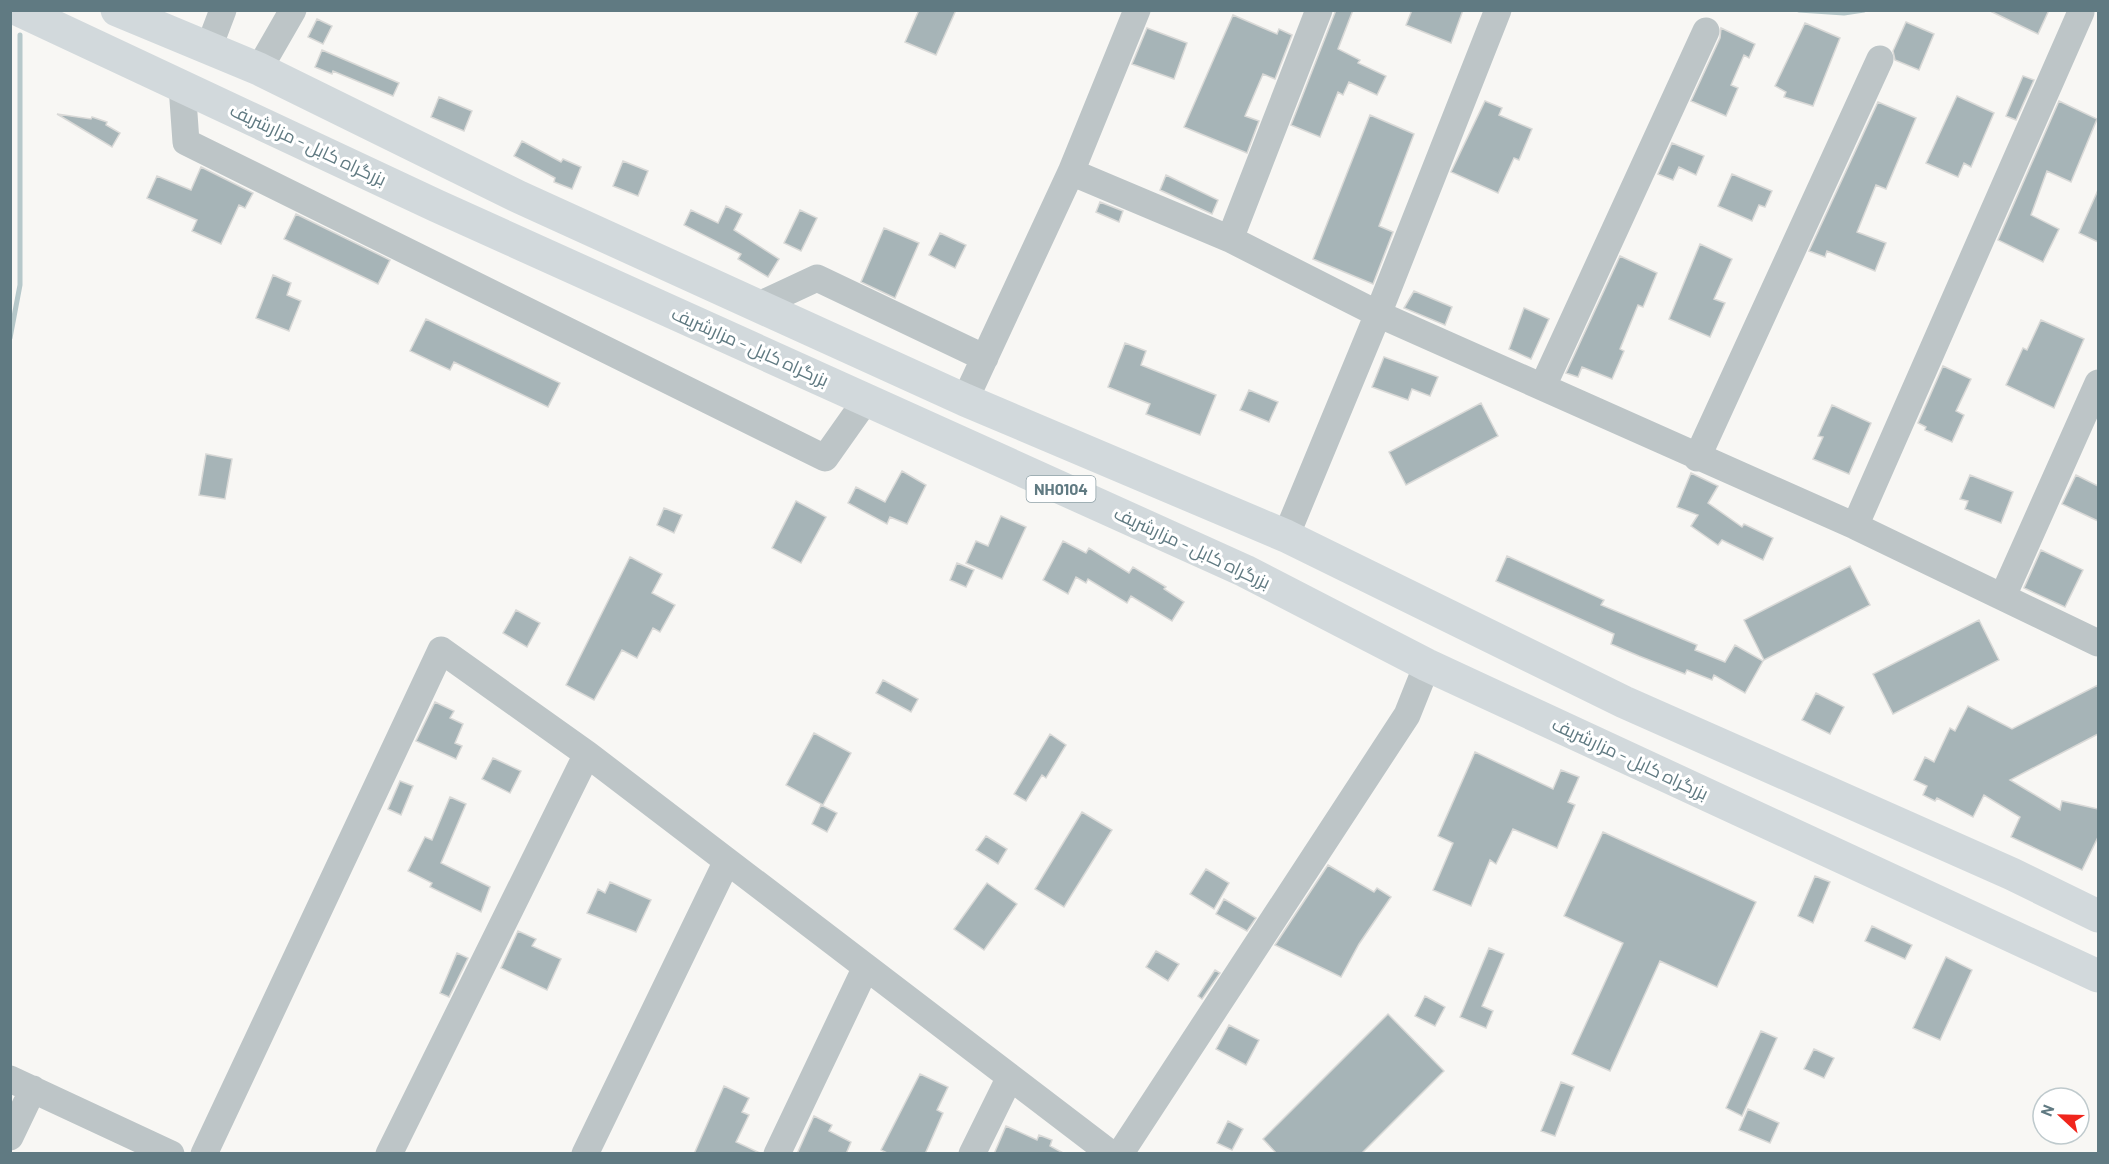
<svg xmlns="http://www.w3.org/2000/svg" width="2109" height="1164" viewBox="0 0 2109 1164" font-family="Barlow,Cairo,sans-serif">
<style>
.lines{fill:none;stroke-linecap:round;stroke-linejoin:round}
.stream{stroke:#b6c8ca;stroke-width:5}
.building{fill:#a6b4b7;stroke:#d9d9d7;stroke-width:1.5}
.minor{stroke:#bdc5c7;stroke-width:27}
.highway{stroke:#d2d9dc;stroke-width:33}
.labels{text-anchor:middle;stroke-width:6;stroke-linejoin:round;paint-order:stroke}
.shield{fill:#fff;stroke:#90a2a8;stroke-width:1.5}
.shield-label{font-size:16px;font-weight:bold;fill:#607a82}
.street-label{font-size:18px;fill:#607a82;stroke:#fff}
</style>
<rect width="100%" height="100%" fill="#f8f7f4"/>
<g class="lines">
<path class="stream" d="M 1799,10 L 1844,13 L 1864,10
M 10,338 L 20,285 L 20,35"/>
</g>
<path class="building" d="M 919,10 L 956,10 L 936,55 L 905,42 Z
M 1336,10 L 1353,10 L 1338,49 L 1360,60 L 1358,63 L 1386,76 L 1377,95 L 1349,82 L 1343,95 L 1338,92 L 1320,137 L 1291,125 Z
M 1412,10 L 1463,10 L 1451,43 L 1406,25 Z
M 1988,10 L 2049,10 L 2038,34 Z
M 1233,15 L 1277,34 L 1279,29 L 1292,35 L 1275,79 L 1263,74 L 1245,116 L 1259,121 L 1247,153 L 1184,127 Z
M 317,19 L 332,26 L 323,44 L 308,37 Z
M 1906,22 L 1934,34 L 1919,70 L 1895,60 L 1893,51 Z
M 1805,23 L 1840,38 L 1813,106 L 1784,97 L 1786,92 L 1775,86 Z
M 1147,28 L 1187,43 L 1174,79 L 1132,64 Z
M 1721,28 L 1755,44 L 1749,58 L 1744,55 L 1731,85 L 1738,88 L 1726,116 L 1691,101 L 1720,38 Z
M 322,50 L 399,83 L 393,96 L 333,71 L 332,74 L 315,67 Z
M 2023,76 L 2034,80 L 2016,120 L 2006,116 Z
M 1957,96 L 1994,113 L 1971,167 L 1964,163 L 1958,177 L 1926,163 Z
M 439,97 L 472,111 L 464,131 L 431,117 Z
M 1485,101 L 1502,108 L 1499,115 L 1532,129 L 1519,160 L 1514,158 L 1498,193 L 1451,172 Z
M 2059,101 L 2097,119 L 2071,182 L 2047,171 L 2031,215 L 2059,229 L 2043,262 L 1998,240 Z
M 1878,102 L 1916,118 L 1886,189 L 1876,185 L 1857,232 L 1886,243 L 1875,271 L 1827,251 L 1825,257 L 1809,251 Z
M 57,114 L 91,119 L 92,117 L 107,122 L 106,125 L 120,133 L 112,147 Z
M 1370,115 L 1414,134 L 1379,226 L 1393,232 L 1373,284 L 1313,259 Z
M 522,141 L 561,162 L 563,159 L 581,167 L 572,189 L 554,182 L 555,178 L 514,156 Z
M 1672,143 L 1704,156 L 1696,175 L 1679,167 L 1673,180 L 1658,174 Z
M 623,161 L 648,171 L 638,196 L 613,186 Z
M 201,167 L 253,193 L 245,208 L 239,205 L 221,244 L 192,231 L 197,220 L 147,198 L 157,176 L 191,190 Z
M 1732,174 L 1772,191 L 1765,207 L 1759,205 L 1752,221 L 1718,206 Z
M 1166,175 L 1218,200 L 1212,214 L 1160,190 Z
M 2098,190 L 2098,242 L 2079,233 Z
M 1100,202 L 1123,211 L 1119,222 L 1096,212 Z
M 726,206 L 742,214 L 734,230 L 779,259 L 768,277 L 738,259 L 741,254 L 684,225 L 691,210 L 718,223 Z
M 800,210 L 817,218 L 801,251 L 784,243 Z
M 296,214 L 390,260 L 378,284 L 284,239 Z
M 884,228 L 919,243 L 895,298 L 861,282 Z
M 940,233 L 966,245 L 955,268 L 929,255 Z
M 1700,244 L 1732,259 L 1714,299 L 1725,303 L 1710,337 L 1669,319 Z
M 1620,256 L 1657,273 L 1643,307 L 1638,305 L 1620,349 L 1624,351 L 1612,379 L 1582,367 L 1578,377 L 1566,373 Z
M 273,275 L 291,283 L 287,295 L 301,301 L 289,331 L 256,318 Z
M 1414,291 L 1452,307 L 1445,325 L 1404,308 Z
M 1524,308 L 1549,319 L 1531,359 L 1509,349 Z
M 426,319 L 560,383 L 548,407 L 454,362 L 450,370 L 410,351 Z
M 2041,320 L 2084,339 L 2054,408 L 2006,385 L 2023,348 L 2027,350 Z
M 1125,343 L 1146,351 L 1141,365 L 1216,395 L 1200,435 L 1146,414 L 1150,404 L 1108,387 Z
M 1384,357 L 1438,377 L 1430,396 L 1412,389 L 1408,400 L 1372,387 Z
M 1943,366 L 1971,379 L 1956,411 L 1964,415 L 1952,442 L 1925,430 L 1926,427 L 1918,423 Z
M 1249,390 L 1278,402 L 1269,422 L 1240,410 Z
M 1481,403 L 1498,436 L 1406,485 L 1389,452 Z
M 1832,405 L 1871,423 L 1849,474 L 1813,459 L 1823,437 L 1818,436 Z
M 206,454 L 232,459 L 225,499 L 199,495 Z
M 902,471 L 926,485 L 907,524 L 890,517 L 887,524 L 848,503 L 856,487 L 885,502 Z
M 1691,473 L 1718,486 L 1708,503 L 1742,527 L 1744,524 L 1773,538 L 1763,560 L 1722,540 L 1718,545 L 1691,526 L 1698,515 L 1677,507 Z
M 1970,475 L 2013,492 L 2001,523 L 1965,509 L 1968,501 L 1960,499 Z
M 2076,475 L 2098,486 L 2098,521 L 2062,504 Z
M 796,501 L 826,517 L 801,563 L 772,548 Z
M 664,508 L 682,515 L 674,533 L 657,525 Z
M 1001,516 L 1026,527 L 1002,579 L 966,563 L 976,541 L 988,546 Z
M 1063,541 L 1086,553 L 1089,548 L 1129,573 L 1133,567 L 1166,587 L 1164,589 L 1184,602 L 1172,621 L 1131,596 L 1127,603 L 1088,579 L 1086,583 L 1076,577 L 1068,594 L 1043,580 Z
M 2041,550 L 2083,570 L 2065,607 L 2024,588 Z
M 1507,556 L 1604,600 L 1601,605 L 1697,645 L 1695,650 L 1725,662 L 1735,645 L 1763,661 L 1745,693 L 1714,675 L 1712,680 L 1687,670 L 1685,674 L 1639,656 L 1611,644 L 1614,634 L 1496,581 Z
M 630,557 L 662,574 L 652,593 L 675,605 L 660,632 L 653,628 L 637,658 L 622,650 L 594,700 L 566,685 Z
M 957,563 L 974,570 L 966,587 L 950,580 Z
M 1850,566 L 1870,605 L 1764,660 L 1744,620 Z
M 516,610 L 540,623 L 527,647 L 503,633 Z
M 1979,620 L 1999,660 L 1893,714 L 1873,674 Z
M 883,680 L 918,699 L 911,712 L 876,693 Z
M 2098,685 L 2098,734 L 2010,780 L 2060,810 L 2062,801 L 2098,809 L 2098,837 L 2082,870 L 2011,837 L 2020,817 L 1984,795 L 1973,817 L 1937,798 L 1935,801 L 1923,795 L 1927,786 L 1914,780 L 1925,757 L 1934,762 L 1950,728 L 1955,731 L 1968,706 L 2012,729 Z
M 1816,693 L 1844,707 L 1830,734 L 1802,720 Z
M 435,702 L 454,711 L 450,718 L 463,724 L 455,743 L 462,746 L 456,759 L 416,741 Z
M 814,733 L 851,753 L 823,805 L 786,785 Z
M 1050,734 L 1066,745 L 1046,778 L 1042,775 L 1026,801 L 1014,794 Z
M 1475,752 L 1553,789 L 1561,770 L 1579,777 L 1568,802 L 1575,805 L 1557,848 L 1513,829 L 1496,864 L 1490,860 L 1471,906 L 1433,890 L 1453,843 L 1438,836 Z
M 493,758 L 521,771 L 510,793 L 482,779 Z
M 400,781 L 413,786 L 401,815 L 388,809 Z
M 450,797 L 466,804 L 441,863 L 490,887 L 481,912 L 430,887 L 432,883 L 408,871 L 425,837 L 432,840 Z
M 821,805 L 837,813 L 827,832 L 812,824 Z
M 1082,812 L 1112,830 L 1064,907 L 1035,889 Z
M 1603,832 L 1756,902 L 1717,987 L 1660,961 L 1610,1071 L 1572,1054 L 1623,943 L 1564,916 Z
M 986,836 L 1007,849 L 998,864 L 976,850 Z
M 1328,865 L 1374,892 L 1377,888 L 1391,897 L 1359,944 L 1341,977 L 1275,945 Z
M 1206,869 L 1229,883 L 1214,909 L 1190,894 Z
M 1815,876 L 1830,882 L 1813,923 L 1798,916 Z
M 610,882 L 651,900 L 636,932 L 587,913 L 598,889 L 605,893 Z
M 987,883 L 1017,904 L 984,950 L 954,929 Z
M 1224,899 L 1256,918 L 1247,931 L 1216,914 Z
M 1872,926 L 1912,945 L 1905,959 L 1865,941 Z
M 518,931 L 536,939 L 532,946 L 561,959 L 547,990 L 501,968 Z
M 1489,948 L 1504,954 L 1482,1006 L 1493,1011 L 1486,1028 L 1460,1017 Z
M 1156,951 L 1179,964 L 1168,981 L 1146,967 Z
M 457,953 L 468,958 L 449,997 L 440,993 Z
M 1946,957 L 1972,970 L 1940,1040 L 1913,1028 Z
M 1215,970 L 1220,973 L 1202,999 L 1198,996 Z
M 1425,996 L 1445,1007 L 1435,1026 L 1415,1016 Z
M 1388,1014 L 1444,1071 L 1361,1154 L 1277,1154 L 1263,1139 Z
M 1229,1025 L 1259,1040 L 1246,1065 L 1216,1049 Z
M 1761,1031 L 1777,1038 L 1742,1116 L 1726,1108 Z
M 1814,1049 L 1834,1058 L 1824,1078 L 1804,1069 Z
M 920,1074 L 948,1087 L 937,1110 L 943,1113 L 925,1154 L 889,1154 L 881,1150 Z
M 1561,1082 L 1574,1087 L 1555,1136 L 1541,1131 Z
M 724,1086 L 749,1098 L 742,1112 L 749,1115 L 736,1142 L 762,1154 L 694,1154 Z
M 1748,1109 L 1779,1123 L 1770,1143 L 1739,1130 Z
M 814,1116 L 832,1125 L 829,1131 L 851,1142 L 846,1154 L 797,1154 Z
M 1228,1121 L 1243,1129 L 1232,1150 L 1217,1143 Z
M 1006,1126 L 1037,1140 L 1039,1135 L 1052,1140 L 1050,1146 L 1065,1154 L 994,1154 Z"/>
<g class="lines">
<path class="minor" d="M 209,47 L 223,10
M 259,69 L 293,10
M 182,86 L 186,142 L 825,458 L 866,400
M 1071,172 L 1230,239 L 1378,314 L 1855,526 L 2098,643
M 1230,239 L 1319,10
M 757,306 L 817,278 L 985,358
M 1543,386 L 1706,31
M 965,400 L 1071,172 L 1137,10
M 1697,458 L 1880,59
M 1855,526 L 2081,12
M 1286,536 L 1378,314 L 1498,10
M 2003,596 L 2098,383
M 10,1079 L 171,1154
M 10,1137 L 33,1089
M 204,1154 L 441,650 L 587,754 L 1111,1154
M 389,1154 L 587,754
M 585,1154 L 727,861
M 777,1154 L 866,967
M 972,1154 L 1010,1077
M 1120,1154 L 1407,715 L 1427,665"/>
<path class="highway" d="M 19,10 L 437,206 L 1245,571 L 1427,665 L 2098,976
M 117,10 L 259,69 L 519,197 L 965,400 L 1286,536 L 1624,702 L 2012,874 L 2098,916"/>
</g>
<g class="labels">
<rect class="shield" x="1026.5" y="476" width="69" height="26" rx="4.5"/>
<g class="shield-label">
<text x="1061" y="495">NH0104</text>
</g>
<g class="street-label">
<text transform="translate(308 145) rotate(25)" y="6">بزرگراه کابل - مزارشریف</text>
<text transform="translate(750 347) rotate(24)" y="6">بزرگراه کابل - مزارشریف</text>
<text transform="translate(1192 548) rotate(25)" y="6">بزرگراه کابل - مزارشریف</text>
<text transform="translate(1630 759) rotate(25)" y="6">بزرگراه کابل - مزارشریف</text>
</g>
</g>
<rect width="2109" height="1164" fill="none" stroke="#607a82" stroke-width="24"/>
<g transform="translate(2061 1116) rotate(292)"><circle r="28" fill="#ffffff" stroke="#bfcacd" stroke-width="1.5"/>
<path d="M0-4.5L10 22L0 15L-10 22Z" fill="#f0251c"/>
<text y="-9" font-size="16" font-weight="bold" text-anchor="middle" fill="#607a82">N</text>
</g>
</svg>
